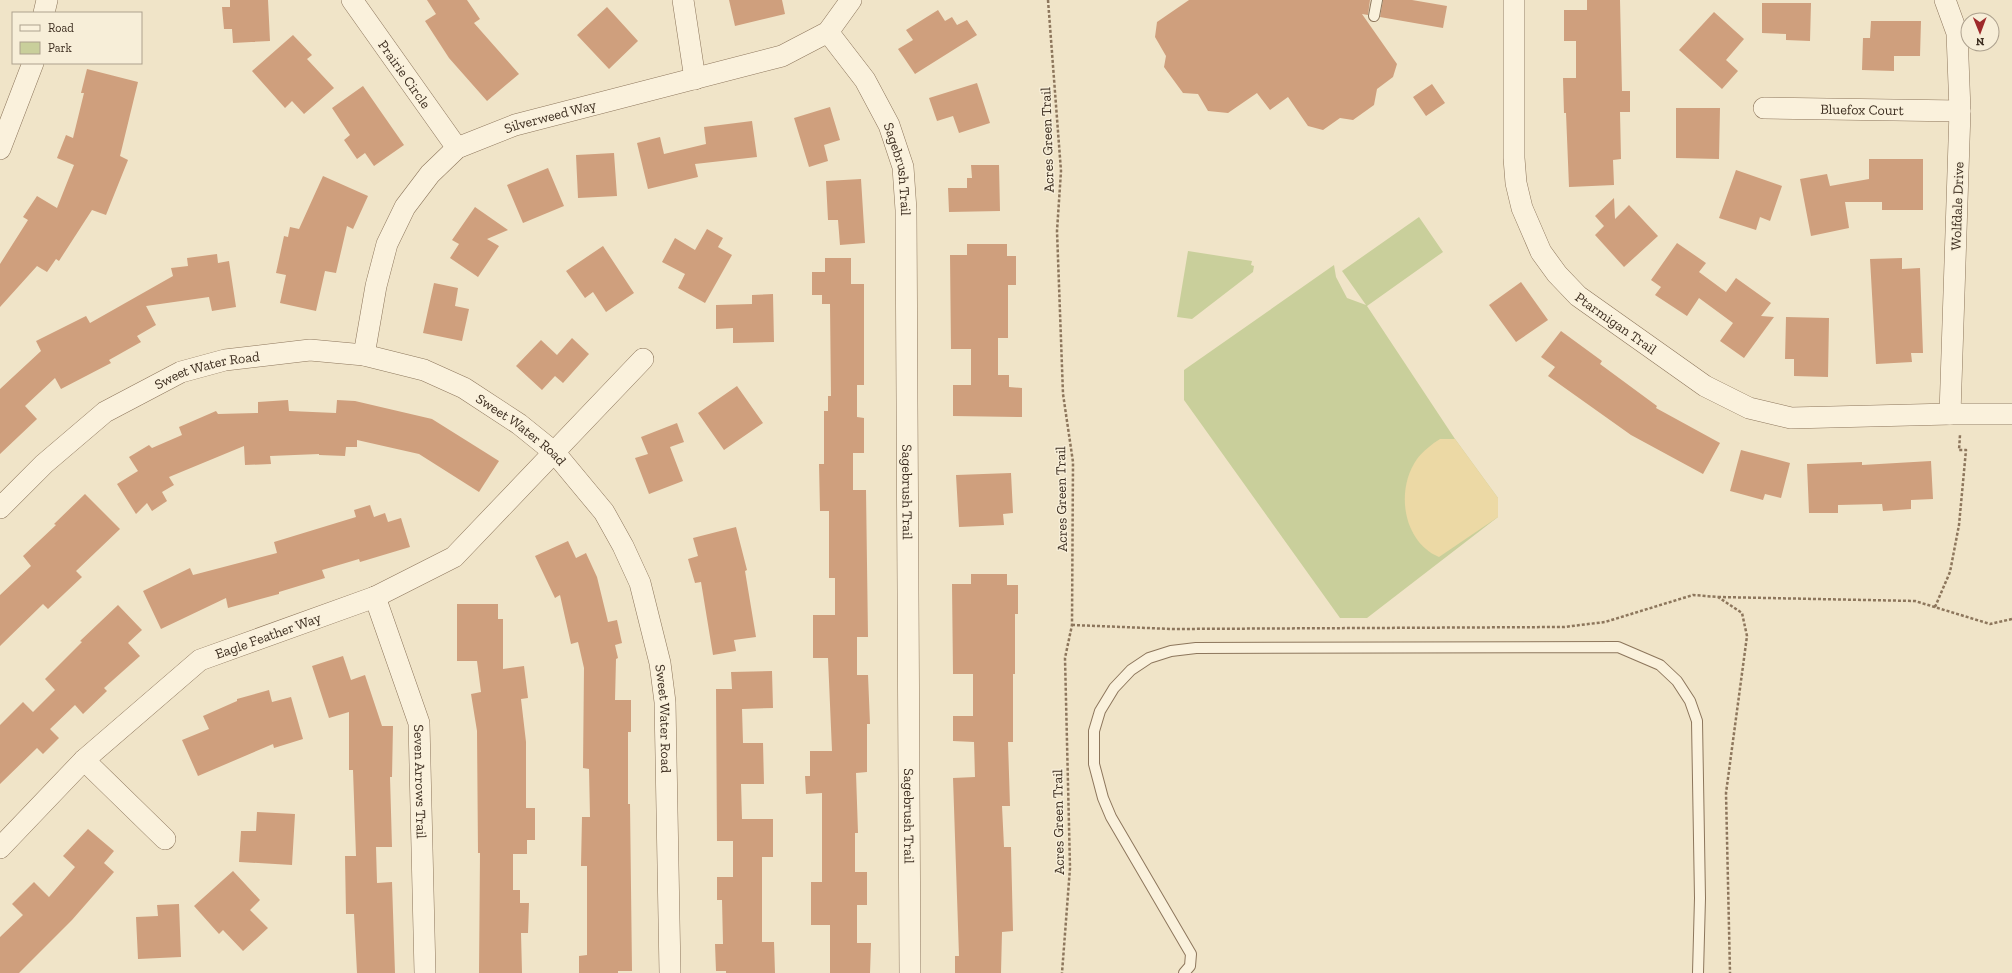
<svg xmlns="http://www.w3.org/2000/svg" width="2012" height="973" viewBox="0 0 2012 973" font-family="'Zilla Slab',serif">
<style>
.green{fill:#c9cf9b}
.sand{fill:#ecd9a5}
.building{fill:#cf9f7d}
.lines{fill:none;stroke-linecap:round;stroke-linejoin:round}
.lane-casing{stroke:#8d765c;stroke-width:12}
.street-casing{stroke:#8d765c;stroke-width:22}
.path{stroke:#8d765c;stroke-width:2.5;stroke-dasharray:3 2;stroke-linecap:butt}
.lane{stroke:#faf1dc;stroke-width:10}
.street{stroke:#faf1dc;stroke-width:21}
.labels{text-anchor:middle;stroke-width:3;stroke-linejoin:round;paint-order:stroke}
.street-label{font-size:14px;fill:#3d2e20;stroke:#f7eed8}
</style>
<rect width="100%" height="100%" fill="#f0e4c8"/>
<path class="green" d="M 1419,217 L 1443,252 L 1367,306 L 1455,439 L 1498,498 L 1498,517 L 1367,618 L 1340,618 L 1184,400 L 1184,370 L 1334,265 L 1336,277 L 1347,298 L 1366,305 L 1342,271 Z
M 1188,251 L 1252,261 L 1251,265 L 1254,266 L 1253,272 L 1192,319 L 1177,317 Z"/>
<path class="sand" d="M 1440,439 L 1455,439 L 1498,498 L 1498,517 L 1439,557 C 1403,542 1395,490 1417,459 C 1423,451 1432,444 1440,439 Z"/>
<path class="building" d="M 230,0 L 268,0 L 270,41 L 233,43 L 232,29 L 224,29 L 222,7 L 230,7 Z
M 427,0 L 467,0 L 480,19 L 474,23 L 519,74 L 487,101 L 449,58 L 425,21 L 436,14 Z
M 729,0 L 782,0 L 785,14 L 735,26 Z
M 1189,0 L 1370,0 L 1368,15 L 1362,14 L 1397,64 L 1393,77 L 1377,89 L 1374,105 L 1353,120 L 1340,118 L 1323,130 L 1308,126 L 1288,97 L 1270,110 L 1257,93 L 1228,113 L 1208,111 L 1198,94 L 1183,93 L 1164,67 L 1166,56 L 1155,37 L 1157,22 Z
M 1383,0 L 1412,0 L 1447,6 L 1443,28 L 1380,17 Z
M 1587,0 L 1620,0 L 1622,91 L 1630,91 L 1630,112 L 1620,112 L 1621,159 L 1613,160 L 1614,185 L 1569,187 L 1566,113 L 1564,113 L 1563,78 L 1576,78 L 1576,41 L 1564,41 L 1564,10 L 1587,10 Z
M 1762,3 L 1811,3 L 1810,41 L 1786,40 L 1786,34 L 1762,33 Z
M 607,7 L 638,41 L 609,69 L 577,35 Z
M 938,10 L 945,21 L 952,17 L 957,25 L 967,20 L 977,35 L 915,74 L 898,49 L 913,40 L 906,30 Z
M 1714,12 L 1744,39 L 1726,60 L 1738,71 L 1722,89 L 1679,50 Z
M 1871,21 L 1921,21 L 1920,56 L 1894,56 L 1894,71 L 1862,70 L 1863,38 L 1870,38 Z
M 293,35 L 312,55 L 307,59 L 334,88 L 304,114 L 292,101 L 285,108 L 252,71 Z
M 87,69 L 138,82 L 120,156 L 128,160 L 106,215 L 92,210 L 59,261 L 56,259 L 47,272 L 37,266 L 0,307 L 0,264 L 28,220 L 23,217 L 37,196 L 57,208 L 74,165 L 57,158 L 66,135 L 73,138 L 84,93 L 81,93 Z
M 977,83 L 990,123 L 959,133 L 953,116 L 937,121 L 929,98 Z
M 1432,84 L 1445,103 L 1426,116 L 1413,97 Z
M 363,86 L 404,145 L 374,166 L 365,153 L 357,159 L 344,140 L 350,135 L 332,108 Z
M 830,107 L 840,140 L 824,145 L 828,161 L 809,167 L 794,118 Z
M 1676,108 L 1720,108 L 1719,159 L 1676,158 Z
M 752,121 L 757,157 L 695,164 L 698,177 L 648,189 L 637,143 L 660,137 L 664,154 L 706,144 L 704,127 Z
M 614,153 L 617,196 L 578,198 L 576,155 Z
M 1869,159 L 1923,159 L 1923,210 L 1882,210 L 1882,202 L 1845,202 L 1849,228 L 1811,236 L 1800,179 L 1827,174 L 1830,186 L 1869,179 Z
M 971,165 L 999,165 L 1000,211 L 949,212 L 948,188 L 967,188 L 967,178 L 972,178 Z
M 548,168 L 564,206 L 523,223 L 507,185 Z
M 1736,170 L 1782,186 L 1770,221 L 1760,217 L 1756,230 L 1719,218 Z
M 323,176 L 368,196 L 353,229 L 347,226 L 336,273 L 325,271 L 316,311 L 280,303 L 286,275 L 276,273 L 284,236 L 288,237 L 290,227 L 299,229 Z
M 861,179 L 865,243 L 840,245 L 838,220 L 828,220 L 826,181 Z
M 1614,198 L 1615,219 L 1629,205 L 1658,236 L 1624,267 L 1595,235 L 1604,226 L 1595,216 Z
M 475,207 L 508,230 L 487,239 L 499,246 L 478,277 L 450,258 L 459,244 L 452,240 Z
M 707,229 L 723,238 L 718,247 L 732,255 L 705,303 L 678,288 L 685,274 L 662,262 L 675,238 L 695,250 Z
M 1677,243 L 1706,263 L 1699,272 L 1726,292 L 1736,278 L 1771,303 L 1761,316 L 1774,317 L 1744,358 L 1720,341 L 1733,323 L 1699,298 L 1687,316 L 1655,295 L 1661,287 L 1651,280 Z
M 967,244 L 1007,244 L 1007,256 L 1016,256 L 1016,285 L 1008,285 L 1008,338 L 998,338 L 998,375 L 1009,375 L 1009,387 L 1022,388 L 1022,417 L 953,416 L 953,385 L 971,385 L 971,349 L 951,349 L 950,255 L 967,255 Z
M 603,246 L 634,293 L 606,312 L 593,292 L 585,298 L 566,271 Z
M 217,254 L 218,263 L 229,261 L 236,307 L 212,311 L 209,297 L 146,306 L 156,325 L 137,336 L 141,342 L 109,360 L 111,363 L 61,389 L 55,378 L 25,406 L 37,419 L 0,454 L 0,389 L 41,351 L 36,341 L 86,316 L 90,323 L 173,276 L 171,268 L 188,266 L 187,258 Z
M 825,258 L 851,258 L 851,284 L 864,284 L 864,385 L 857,385 L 857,417 L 864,418 L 864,453 L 853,453 L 853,490 L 866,490 L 868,637 L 857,637 L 857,675 L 868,675 L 870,724 L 867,724 L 867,772 L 856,773 L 858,833 L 855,833 L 855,872 L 867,872 L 867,905 L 857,905 L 857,943 L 871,943 L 870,973 L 830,973 L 830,925 L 811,925 L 811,882 L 822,882 L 822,793 L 806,794 L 805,776 L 810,776 L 810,751 L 832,751 L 828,658 L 813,658 L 813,615 L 835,615 L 835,578 L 829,578 L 829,511 L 820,511 L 819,464 L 824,464 L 824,411 L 828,411 L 828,396 L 831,396 L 830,304 L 822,304 L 822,295 L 812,295 L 812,272 L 825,272 Z
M 1902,258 L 1902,269 L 1920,268 L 1923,353 L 1911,353 L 1912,362 L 1876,364 L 1870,259 Z
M 1521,282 L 1548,320 L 1516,342 L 1489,305 Z
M 434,283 L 458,288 L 455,306 L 469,309 L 462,341 L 423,333 Z
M 773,294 L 774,342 L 733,343 L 733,328 L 716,329 L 716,305 L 752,304 L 752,295 Z
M 1786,317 L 1829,318 L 1828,377 L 1794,376 L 1794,359 L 1785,359 Z
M 1561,331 L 1602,361 L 1600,364 L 1657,406 L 1656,408 L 1720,443 L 1703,474 L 1631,435 L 1548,376 L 1555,367 L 1541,357 Z
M 572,338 L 589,354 L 563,383 L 555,376 L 542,390 L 516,366 L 541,340 L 557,355 Z
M 737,386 L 763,423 L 724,450 L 698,413 Z
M 288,400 L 289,411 L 336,413 L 337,400 L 355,401 L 432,419 L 499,461 L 479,492 L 419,454 L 357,440 L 357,447 L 346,447 L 345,456 L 319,455 L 319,454 L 270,456 L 271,464 L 245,465 L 244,446 L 169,477 L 174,485 L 162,492 L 167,501 L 152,511 L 147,503 L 136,514 L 117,484 L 138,471 L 129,457 L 149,445 L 152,448 L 182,435 L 179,427 L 216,411 L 218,414 L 258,413 L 258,402 Z
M 677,423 L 684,442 L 670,447 L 683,481 L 649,494 L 635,458 L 648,454 L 641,437 Z
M 1741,450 L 1790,463 L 1781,498 L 1765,494 L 1763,500 L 1730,491 Z
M 1931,461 L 1933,499 L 1911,500 L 1911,509 L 1883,511 L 1882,504 L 1838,505 L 1838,513 L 1809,513 L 1807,464 L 1862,462 L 1862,465 Z
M 1011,473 L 1013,513 L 1003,514 L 1004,525 L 959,527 L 956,475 Z
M 85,494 L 120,529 L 76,571 L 82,577 L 48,609 L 43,604 L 0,646 L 0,595 L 31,566 L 23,556 L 56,525 L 54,524 Z
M 370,505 L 374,517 L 385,513 L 388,522 L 401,518 L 410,547 L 360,562 L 359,559 L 322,570 L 325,578 L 279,592 L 279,594 L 228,608 L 226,598 L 161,629 L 143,591 L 190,568 L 193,575 L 277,553 L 274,542 L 356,517 L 354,510 Z
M 736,527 L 747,570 L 745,571 L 756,637 L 734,640 L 736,651 L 713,655 L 701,582 L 695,583 L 688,559 L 698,556 L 693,538 Z
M 568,541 L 576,558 L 586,553 L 597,577 L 608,622 L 617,620 L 622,643 L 615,645 L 618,658 L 616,659 L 615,700 L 631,700 L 631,732 L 628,732 L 628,804 L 630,804 L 632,971 L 618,971 L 618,973 L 579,973 L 579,956 L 587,955 L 587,866 L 581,866 L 582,817 L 590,817 L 589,769 L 583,768 L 584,668 L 578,642 L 571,644 L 560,595 L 555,598 L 535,556 Z
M 971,574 L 1007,574 L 1007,585 L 1018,585 L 1018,614 L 1015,614 L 1015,674 L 1013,674 L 1013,742 L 1008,742 L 1010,806 L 1002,806 L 1004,847 L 1011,847 L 1013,931 L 1002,932 L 1001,973 L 955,973 L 955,956 L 959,956 L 953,778 L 975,777 L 974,742 L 953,741 L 953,716 L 973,716 L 973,674 L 953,674 L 952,584 L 971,584 Z
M 457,604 L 498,604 L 498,619 L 503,619 L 503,669 L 524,666 L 528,698 L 521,699 L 526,742 L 526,808 L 535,808 L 535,840 L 527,840 L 527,854 L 513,854 L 513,890 L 520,890 L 520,903 L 529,903 L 528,933 L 521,933 L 522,973 L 479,973 L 480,853 L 478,853 L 477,731 L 471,694 L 481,692 L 477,661 L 457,661 Z
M 118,605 L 142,630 L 128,643 L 140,656 L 104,688 L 107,691 L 83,714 L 75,705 L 50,729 L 59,738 L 43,754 L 37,748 L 0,784 L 0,725 L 23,702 L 33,712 L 55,690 L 45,679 L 82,642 L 80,641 Z
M 343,656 L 351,680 L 365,675 L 382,726 L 393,726 L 392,777 L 390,777 L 392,847 L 376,847 L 377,883 L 392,882 L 395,973 L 357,973 L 354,914 L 346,914 L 345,856 L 356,856 L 353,770 L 349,770 L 349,712 L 329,718 L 312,666 Z
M 772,671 L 773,708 L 742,709 L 743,743 L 763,743 L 764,784 L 741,784 L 742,819 L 773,819 L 773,857 L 762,857 L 762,942 L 774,942 L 775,973 L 726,973 L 726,971 L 716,971 L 715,944 L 723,944 L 722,900 L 717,900 L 717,877 L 733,877 L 733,841 L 717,841 L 716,689 L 732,689 L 731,672 Z
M 269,690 L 272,702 L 291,697 L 303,739 L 274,748 L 273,744 L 198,776 L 182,740 L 209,729 L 203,716 L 237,701 L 237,699 Z
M 257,812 L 295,814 L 292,865 L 239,862 L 241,831 L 256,831 Z
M 88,829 L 114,851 L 104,863 L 114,872 L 72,920 L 19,973 L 0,973 L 0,937 L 23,915 L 12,904 L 34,882 L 49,897 L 75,867 L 63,856 Z
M 233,871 L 260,900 L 250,910 L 268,928 L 243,951 L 223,930 L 219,934 L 194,906 Z
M 179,904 L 181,957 L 138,959 L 136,917 L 158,916 L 157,905 Z"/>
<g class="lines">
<g class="lane-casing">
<path id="lane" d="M 1374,16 L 1377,0
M 1184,973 L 1190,966 L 1191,954 L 1111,817 L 1103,798 L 1094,764 L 1094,731 L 1100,711 L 1114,688 L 1131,670 L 1149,658 L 1171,651 L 1196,648 L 1618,647 L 1660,665 L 1677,681 L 1690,701 L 1697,721 L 1700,898 L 1698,973"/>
</g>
<g class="street-casing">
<g id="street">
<path id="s1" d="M 352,0 L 457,148"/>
<path d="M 683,0 L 695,79"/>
<path id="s2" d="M 1514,0 L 1514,158 L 1516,183 L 1522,208 L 1541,252 L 1557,274 L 1578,296 L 1705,386 L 1749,408 L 1791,418 L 1950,414 L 2012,414"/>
<path d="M 1945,0 L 1957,33 L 1960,111 L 1950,414"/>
<path d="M 44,13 L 47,0"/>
<path id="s3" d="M 828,32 L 865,80 L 889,125 L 903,167 L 906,210 L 910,973"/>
<path id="s4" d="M 1764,108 L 1960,111"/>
<path d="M 0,149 L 33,63"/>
<path id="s5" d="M 364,355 L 376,286 L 387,244 L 405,207 L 430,174 L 457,148 L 515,125 L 782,56 L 828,32 L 851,0"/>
<path id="s6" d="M 0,508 L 44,464 L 105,412 L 181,372 L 225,360 L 310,350 L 364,355 L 424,370 L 464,388 L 519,424 L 555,453 L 604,512 L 623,546 L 640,583 L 660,663 L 665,702 L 670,973"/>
<path id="s7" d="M 375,597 L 419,723 L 425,973"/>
<path d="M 84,760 L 165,839"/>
<path id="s8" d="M 0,848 L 84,760 L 200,660 L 375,597 L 454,557 L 643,359"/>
</g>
</g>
<path class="path" d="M 1048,0 L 1061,171 L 1057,231 L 1063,394 L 1073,462 L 1072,625 L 1065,658 L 1070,868 L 1062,973
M 1718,597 L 1915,601 L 1990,624 L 2012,619
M 1935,607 L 1950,572 L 1959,525 L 1966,450 L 1959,450 L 1960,435
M 1072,625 L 1172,629 L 1564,627 L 1605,622 L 1693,595 L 1718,597 L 1742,613 L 1747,636 L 1726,793 L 1730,973"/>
<use href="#lane" class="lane"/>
<use href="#street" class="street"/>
</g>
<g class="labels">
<g class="street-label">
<text dy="5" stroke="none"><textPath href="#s1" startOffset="91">Prairie Circle</textPath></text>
<text dy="5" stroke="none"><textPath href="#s4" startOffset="98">Bluefox Court</textPath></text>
<text dy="5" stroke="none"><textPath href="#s5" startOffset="332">Silverweed Way</textPath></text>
<text transform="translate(1047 140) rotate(-92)" y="5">Acres Green Trail</text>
<text dy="5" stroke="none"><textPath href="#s3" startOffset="157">Sagebrush Trail</textPath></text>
<text transform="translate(1957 206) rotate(-88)" y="5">Wolfdale Drive</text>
<text dy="5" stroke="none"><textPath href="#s2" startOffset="361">Ptarmigan Trail</textPath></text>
<text dy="5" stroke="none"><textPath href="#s6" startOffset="254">Sweet Water Road</textPath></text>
<text dy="5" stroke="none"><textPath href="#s6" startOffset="590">Sweet Water Road</textPath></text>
<text dy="5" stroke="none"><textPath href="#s3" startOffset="481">Sagebrush Trail</textPath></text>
<text transform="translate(1061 499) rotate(-91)" y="5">Acres Green Trail</text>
<text dy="5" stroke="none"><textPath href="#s8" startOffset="347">Eagle Feather Way</textPath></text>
<text dy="5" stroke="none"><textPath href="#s6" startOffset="926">Sweet Water Road</textPath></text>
<text dy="5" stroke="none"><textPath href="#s7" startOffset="192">Seven Arrows Trail</textPath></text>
<text dy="5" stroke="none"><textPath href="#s3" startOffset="805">Sagebrush Trail</textPath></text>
<text transform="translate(1058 822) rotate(-91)" y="5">Acres Green Trail</text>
</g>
</g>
<rect x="12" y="12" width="130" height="52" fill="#f7eed8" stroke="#ada18e"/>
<rect x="20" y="25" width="20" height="6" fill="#faf1dc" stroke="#ada18e"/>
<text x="48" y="32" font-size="12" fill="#3d2e20">Road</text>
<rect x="20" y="42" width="20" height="12" fill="#c9cf9b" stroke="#ada18e"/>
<text x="48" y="52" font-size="12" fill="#3d2e20">Park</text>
<g transform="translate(1980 32) rotate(179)"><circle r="19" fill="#f7eed8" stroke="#ada18e"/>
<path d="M0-3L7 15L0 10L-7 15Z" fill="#9e2a2b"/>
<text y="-6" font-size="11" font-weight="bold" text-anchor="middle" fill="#3d2e20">N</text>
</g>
</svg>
